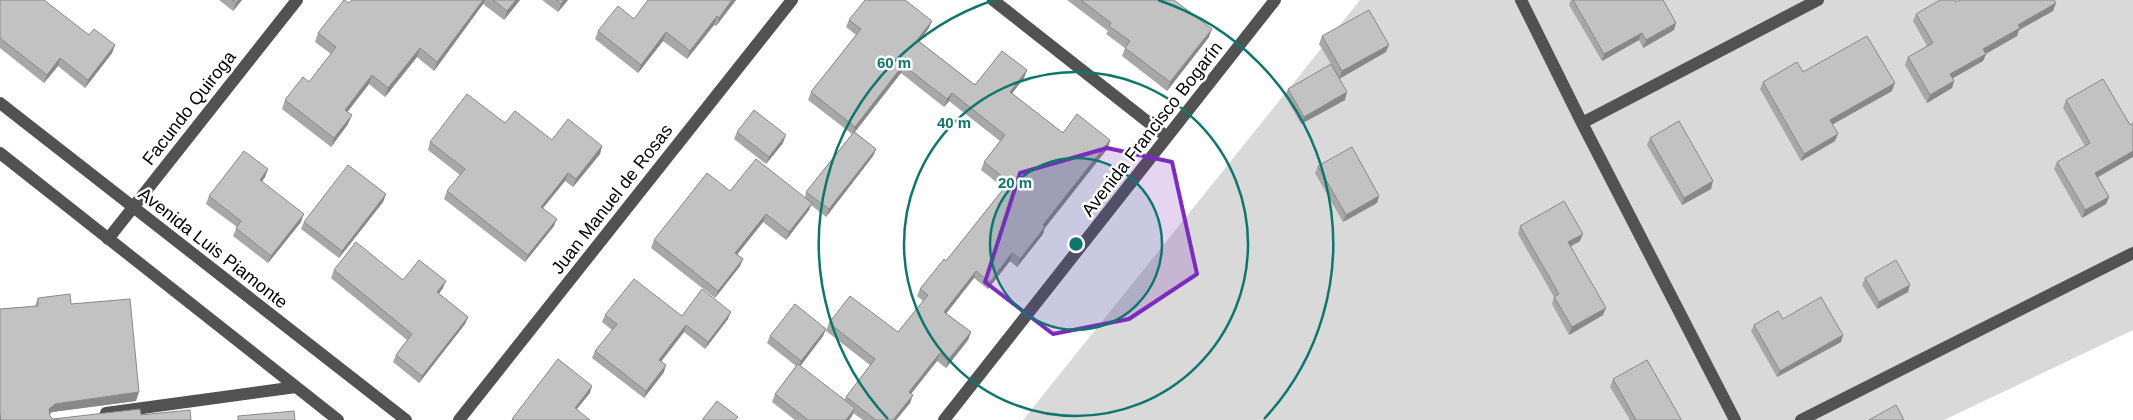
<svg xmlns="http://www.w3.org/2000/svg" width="2133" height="420" viewBox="0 0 2133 420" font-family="Arial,sans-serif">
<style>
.green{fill:#d9d9d9}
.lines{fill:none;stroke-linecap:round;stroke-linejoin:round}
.minor{stroke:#525252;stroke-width:12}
.wall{fill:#a7a7a7}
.shaded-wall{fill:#888}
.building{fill:#c2c2c2;stroke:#888}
.marked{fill:#7b2cbf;fill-opacity:0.2;stroke:#7b2cbf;stroke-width:4;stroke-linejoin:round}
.ring{fill:none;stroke:#0f766e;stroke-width:2.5}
.labels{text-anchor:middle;stroke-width:5;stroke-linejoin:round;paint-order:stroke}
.street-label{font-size:18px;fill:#000;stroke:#fff}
.centre{fill:#0f766e;stroke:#fff;stroke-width:2.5}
.ring-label{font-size:15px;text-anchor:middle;font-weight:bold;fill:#0f766e;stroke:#fff;stroke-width:5;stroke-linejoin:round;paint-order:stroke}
</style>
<rect width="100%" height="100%" fill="#fff"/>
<path class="green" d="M 1360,0 L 2133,0 L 2133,330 L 1944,420 L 1023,420 Z"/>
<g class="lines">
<path class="minor" d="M 993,0 L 1167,137
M 1521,0 L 1582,123 L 1735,420
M 0,103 L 406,420
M 1582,123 L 1818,0
M 0,153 L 338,420
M 108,239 L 297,0
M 106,413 L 296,387
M 459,420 L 792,0
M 944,420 L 1275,0
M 1801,420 L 2133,253"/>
</g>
<path class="wall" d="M 0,0 L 115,45 L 112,53 L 85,88 L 58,66 L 44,83 L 0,48 Z
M 219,0 L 242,0 L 233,11 Z
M 352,0 L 520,0 L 504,20 L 483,4 L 434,71 L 417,57 L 385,97 L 369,84 L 347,112 L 348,124 L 331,147 L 282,109 L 285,100 L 309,82 L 331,54 L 315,42 L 318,33 Z
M 542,0 L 568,0 L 558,12 Z
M 736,0 L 716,26 L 714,25 L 687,59 L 663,41 L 638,73 L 595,39 L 598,31 L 634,19 Z
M 1067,0 L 1174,0 L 1209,37 L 1167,91 L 1122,56 L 1125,48 L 1106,34 L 1108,31 Z
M 1571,0 L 1663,0 L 1674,30 L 1643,48 L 1639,40 L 1602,61 L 1569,5 Z
M 1956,2 L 2053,11 L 2019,30 L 2017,36 L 1986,54 L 1983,61 L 1953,78 L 1954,81 L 1952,88 L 1927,103 L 1905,65 L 1908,57 L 1927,46 L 1913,21 L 1916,14 Z
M 849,20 L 929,28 L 919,41 L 975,85 L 1027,70 L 1024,78 L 1012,93 L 1063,133 L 1110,140 L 1108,148 L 1045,227 L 1043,234 L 1017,267 L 1010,261 L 988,289 L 974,278 L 946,313 L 971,332 L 968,340 L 946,368 L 937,361 L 911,394 L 910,403 L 896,420 L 863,420 L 853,413 L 852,416 L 849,420 L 795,420 L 772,402 L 775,394 L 796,366 L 767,343 L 770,336 L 826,329 L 823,336 L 800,366 L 844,400 L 846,397 L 870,365 L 826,331 L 829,323 L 898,332 L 923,301 L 917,296 L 920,289 L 946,261 L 1004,188 L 981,170 L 984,162 L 1000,141 L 949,101 L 944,107 L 901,73 L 855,132 L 876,149 L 873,156 L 826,217 L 811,205 L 809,210 L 786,240 L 763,222 L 737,254 L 743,259 L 740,266 L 715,298 L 651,248 L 654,240 L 730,191 L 805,197 L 806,192 L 852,134 L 808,100 L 811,92 L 856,35 L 846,27 Z
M 1322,36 L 1386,52 L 1340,78 L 1345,100 L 1301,124 L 1285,96 L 1288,89 L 1331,64 L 1319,44 Z
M 2103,79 L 2098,177 L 2109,197 L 2106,204 L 2082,218 L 2054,169 L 2057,162 L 2085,146 L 2063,108 L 2066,100 Z
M 1763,82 L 1892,91 L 1833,124 L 1835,141 L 1801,161 L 1760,89 Z
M 505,123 L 552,140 L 602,146 L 600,154 L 573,187 L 565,181 L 543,208 L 554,226 L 525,262 L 444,199 L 447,191 L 460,175 L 428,150 L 430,142 Z
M 737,132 L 783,143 L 766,164 L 734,139 Z
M 1650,138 L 1711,189 L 1682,205 L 1647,145 Z
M 1318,166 L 1379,196 L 1377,203 L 1343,222 L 1315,173 Z
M 268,169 L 265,177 L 262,182 L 301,222 L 268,263 L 233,236 L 237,227 L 206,204 L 209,196 Z
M 386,194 L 383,202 L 339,258 L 301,229 L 304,222 Z
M 1520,226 L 1580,241 L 1571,246 L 1603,315 L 1569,335 L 1552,304 L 1554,297 L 1518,234 Z
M 334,270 L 403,280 L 443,288 L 439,294 L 468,317 L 465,324 L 419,383 L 393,362 L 396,355 L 407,340 L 331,278 Z
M 1865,278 L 1908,292 L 1877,309 L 1862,285 Z
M 38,298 L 71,304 L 136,401 L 52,412 L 50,414 L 50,416 L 53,419 L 141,415 L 191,420 L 0,420 L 0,309 L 35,306 Z
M 605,315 L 682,316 L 728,319 L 705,349 L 684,332 L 661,361 L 664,372 L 644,398 L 592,358 L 595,351 L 612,330 L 602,322 Z
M 1754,325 L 1843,335 L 1841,342 L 1777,377 L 1751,331 Z
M 1613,379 L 1681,420 L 1630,420 L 1610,387 Z"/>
<path class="shaded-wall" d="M 239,0 L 242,0 L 233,11 L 236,3 Z
M 483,0 L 485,0 L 483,4 L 434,71 L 437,62 Z
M 516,0 L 520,0 L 504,20 L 507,11 Z
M 564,0 L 568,0 L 558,12 L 561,4 Z
M 732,0 L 736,0 L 716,26 L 719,18 Z
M 2056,3 L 2053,11 L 2019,30 L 2017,36 L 1980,57 L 1983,49 L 2018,25 Z
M 717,16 L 714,25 L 687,59 L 690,51 Z
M 932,21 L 929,28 L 914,48 L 917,40 Z
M 1676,23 L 1674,30 L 1643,48 L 1646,40 Z
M 1212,29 L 1209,37 L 1167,91 L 1170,82 Z
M 666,32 L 663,41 L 638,73 L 641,65 Z
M 1642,33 L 1639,40 L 1602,61 L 1604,54 Z
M 115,45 L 112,53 L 85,88 L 88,80 Z
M 1389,45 L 1386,52 L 1339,79 L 1342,71 Z
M 420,48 L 417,57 L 385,97 L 388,88 Z
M 1986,54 L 1983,61 L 1948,81 L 1950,74 Z
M 60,58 L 58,66 L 44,83 L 47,75 Z
M 903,65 L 901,73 L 853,134 L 855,127 Z
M 1027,70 L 1024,78 L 1007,100 L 1010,92 Z
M 372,75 L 369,84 L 342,119 L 345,110 Z
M 1954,81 L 1952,88 L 1927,103 L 1930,95 Z
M 1895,83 L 1892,91 L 1828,127 L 1830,120 Z
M 1347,92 L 1345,100 L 1301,124 L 1304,117 Z
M 952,93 L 949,101 L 944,107 L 947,99 Z
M 352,115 L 348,124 L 331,147 L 334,138 Z
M 1838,134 L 1835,141 L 1801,161 L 1804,154 Z
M 786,135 L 783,143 L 766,164 L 769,157 Z
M 1110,140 L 1108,148 L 1041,233 L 1043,225 Z
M 602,146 L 600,154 L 573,187 L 576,179 Z
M 876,149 L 873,156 L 826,217 L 829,209 Z
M 2133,151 L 2133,157 L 2093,180 L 2095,173 Z
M 268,169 L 265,177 L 257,187 L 260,180 Z
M 568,173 L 565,181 L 538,214 L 541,207 Z
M 1713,181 L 1711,189 L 1682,205 L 1684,198 Z
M 386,194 L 383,202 L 339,258 L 342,251 Z
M 1379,196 L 1377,203 L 1343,222 L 1346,215 Z
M 2109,197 L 2106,204 L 2082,218 L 2085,210 Z
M 812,203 L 809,210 L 786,240 L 789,232 Z
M 304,214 L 301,222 L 268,263 L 271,256 Z
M 766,214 L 763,222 L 733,260 L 735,253 Z
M 557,219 L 554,226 L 525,262 L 528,255 Z
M 1045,227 L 1043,234 L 1017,267 L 1020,259 Z
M 1583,234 L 1580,241 L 1566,249 L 1568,242 Z
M 1012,253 L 1010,261 L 988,289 L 990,282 Z
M 743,259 L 740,266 L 715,298 L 718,291 Z
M 976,271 L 974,278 L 942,319 L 944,312 Z
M 446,281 L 443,288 L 434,299 L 437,292 Z
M 1910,285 L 1908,292 L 1877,309 L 1879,302 Z
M 1606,308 L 1603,315 L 1569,335 L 1572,327 Z
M 731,312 L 728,319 L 705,349 L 708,342 Z
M 468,317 L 465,324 L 419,383 L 422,376 Z
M 686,325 L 684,332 L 657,367 L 659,360 Z
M 826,329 L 823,336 L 799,368 L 801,361 Z
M 971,332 L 968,340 L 946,368 L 948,360 Z
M 1843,335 L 1841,342 L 1777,377 L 1780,371 Z
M 940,353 L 937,361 L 906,400 L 909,392 Z
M 666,365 L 664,372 L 644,398 L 646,391 Z
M 592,386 L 590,393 L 572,415 L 575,408 Z
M 139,392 L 136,401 L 52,412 L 46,417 L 49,409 L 55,404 Z
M 913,395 L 910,403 L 896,420 L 893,420 Z
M 855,408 L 852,416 L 849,420 L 846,420 Z"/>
<path class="building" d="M 0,0 L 44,0 L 89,35 L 94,29 L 115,45 L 88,80 L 60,58 L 47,75 L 0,38 Z
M 232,0 L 239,0 L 236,3 Z
M 344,0 L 349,3 L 352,0 L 483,0 L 437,62 L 420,48 L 388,88 L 372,75 L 345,110 L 352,115 L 334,138 L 285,100 L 303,77 L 309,82 L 336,47 L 318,33 Z
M 493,0 L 516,0 L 507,11 Z
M 556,0 L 564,0 L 561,4 Z
M 648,0 L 732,0 L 719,18 L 717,16 L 690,51 L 666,32 L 641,65 L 598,31 L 618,6 L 634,19 Z
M 865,0 L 905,0 L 932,21 L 917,40 L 975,85 L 1002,51 L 1027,70 L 1010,92 L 1063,133 L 1077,114 L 1110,140 L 1043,225 L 1045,227 L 1020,259 L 1012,253 L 990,282 L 976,271 L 944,312 L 971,332 L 948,360 L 940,353 L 909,392 L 913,395 L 893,420 L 876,420 L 846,397 L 875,359 L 829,323 L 850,296 L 898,332 L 928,295 L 920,289 L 944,259 L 946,261 L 1009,182 L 984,162 L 1005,135 L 952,93 L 947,99 L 903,65 L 855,127 L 811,92 L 861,29 L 849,20 Z
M 1081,0 L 1174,0 L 1212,29 L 1170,82 L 1125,48 L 1130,41 L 1109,26 L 1111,23 Z
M 1573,0 L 1663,0 L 1676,23 L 1646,40 L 1642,33 L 1604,54 Z
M 1940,0 L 1955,0 L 1956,2 L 1960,0 L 2054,0 L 2056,3 L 2018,25 L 2020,28 L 1983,49 L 1986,54 L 1950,74 L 1954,81 L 1930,95 L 1908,57 L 1933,43 L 1916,14 Z
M 1369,10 L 1389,45 L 1342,71 L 1322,36 Z
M 1867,36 L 1895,83 L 1830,120 L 1838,134 L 1804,154 L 1763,82 L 1797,62 L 1803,72 Z
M 1331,64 L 1347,92 L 1304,117 L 1288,89 Z
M 2103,79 L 2130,125 L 2133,123 L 2133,151 L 2095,173 L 2109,197 L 2085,210 L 2057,162 L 2090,143 L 2066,100 Z
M 467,94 L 505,123 L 515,111 L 552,140 L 568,119 L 602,146 L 576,179 L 568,173 L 541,207 L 557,219 L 528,255 L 447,191 L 465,169 L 430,142 Z
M 754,110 L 786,135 L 769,157 L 737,132 Z
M 1679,121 L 1713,181 L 1684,198 L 1650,138 Z
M 854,132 L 876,149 L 829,209 L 806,192 Z
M 1352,147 L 1379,196 L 1346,215 L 1318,166 Z
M 244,151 L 268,169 L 260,180 L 304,214 L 271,256 L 236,228 L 241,221 L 209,196 Z
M 756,159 L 812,203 L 789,232 L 766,214 L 735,253 L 743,259 L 718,291 L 654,240 L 707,173 L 730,191 Z
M 348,165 L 386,194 L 342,251 L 304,222 Z
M 1564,201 L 1583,234 L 1568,242 L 1606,308 L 1572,327 L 1554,297 L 1559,294 L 1520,226 Z
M 356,242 L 403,280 L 419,260 L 446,281 L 437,292 L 468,317 L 422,376 L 396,355 L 412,334 L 334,270 Z
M 1896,260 L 1910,285 L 1879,302 L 1865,278 Z
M 634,279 L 682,316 L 702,289 L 731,312 L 708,342 L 686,325 L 659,360 L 666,365 L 646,391 L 595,351 L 617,324 L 605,315 Z
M 70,294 L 71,304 L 130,299 L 139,392 L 55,404 L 49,409 L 50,416 L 53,419 L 140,409 L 141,415 L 190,410 L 191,420 L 1,420 L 0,414 L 0,309 L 38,306 L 38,298 Z
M 1821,297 L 1843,335 L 1780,371 L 1754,325 L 1778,311 L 1783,319 Z
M 795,304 L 826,329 L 801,361 L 770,336 Z
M 558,359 L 592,386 L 575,408 L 590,420 L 513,420 L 512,419 Z
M 1647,360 L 1681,419 L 1680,420 L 1636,420 L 1613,379 Z
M 798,364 L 855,408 L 846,420 L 808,420 L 775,394 Z
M 717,401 L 738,417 L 735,420 L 702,420 Z
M 1896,405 L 1904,420 L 1869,420 Z
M 294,411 L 295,420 L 238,420 L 238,416 Z"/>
<path class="marked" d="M 1107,148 L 1172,162 L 1197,274 L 1129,319 L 1053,334 L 985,282 L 1020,173 Z"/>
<circle cx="1076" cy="244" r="86" fill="#0f766e" fill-opacity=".12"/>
<g class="ring">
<circle cx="1076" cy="244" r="86"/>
<circle cx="1076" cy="244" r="172"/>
<path d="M888 419A257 257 0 0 1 994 0M1158 0A257 257 0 0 1 1264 419"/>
</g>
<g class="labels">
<g class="street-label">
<text transform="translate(189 108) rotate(-52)" y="6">Facundo Quiroga</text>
<text transform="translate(1152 129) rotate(-52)" y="6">Avenida Francisco Bogarín</text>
<text transform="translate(612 199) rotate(-52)" y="6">Juan Manuel de Rosas</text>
<text transform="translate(213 248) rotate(38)" y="6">Avenida Luis Piamonte</text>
</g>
</g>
<circle cx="1076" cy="244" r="8" class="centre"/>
<g class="ring-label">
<text x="894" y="68">60 m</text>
<text x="954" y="128">40 m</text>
<text x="1015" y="188">20 m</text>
</g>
</svg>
